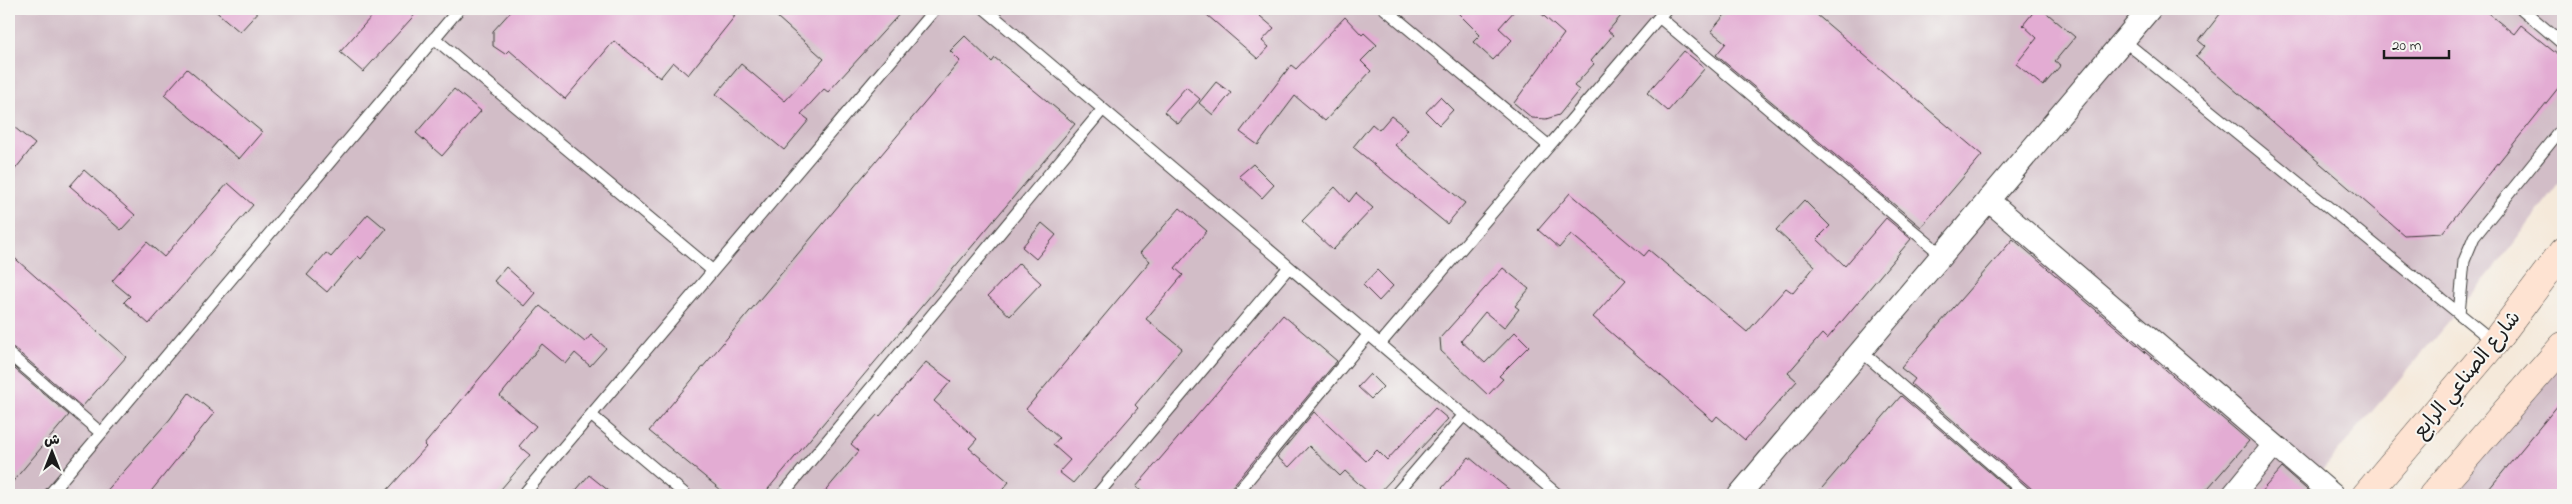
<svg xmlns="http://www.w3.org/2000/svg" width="2572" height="504" viewBox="0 0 2572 504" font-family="'Indie Flower','Playpen Sans Arabic',sans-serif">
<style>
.industrial{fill:#d2bdc7}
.building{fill:#e3acd3}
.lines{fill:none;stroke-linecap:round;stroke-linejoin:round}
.lane-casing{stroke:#3d3b38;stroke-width:13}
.street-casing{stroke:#3d3b38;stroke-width:24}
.secondary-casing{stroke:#3d3b38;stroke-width:29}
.lane{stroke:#fff;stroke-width:11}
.street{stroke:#fff;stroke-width:22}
.secondary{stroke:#fee3d2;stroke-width:28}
.labels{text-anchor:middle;stroke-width:4;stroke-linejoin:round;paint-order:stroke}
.street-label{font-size:20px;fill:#1c1c1c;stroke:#f6f6f2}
</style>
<rect width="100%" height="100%" fill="#f6f6f2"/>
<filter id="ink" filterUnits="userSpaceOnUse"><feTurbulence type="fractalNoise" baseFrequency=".02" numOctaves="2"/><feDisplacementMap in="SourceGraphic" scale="10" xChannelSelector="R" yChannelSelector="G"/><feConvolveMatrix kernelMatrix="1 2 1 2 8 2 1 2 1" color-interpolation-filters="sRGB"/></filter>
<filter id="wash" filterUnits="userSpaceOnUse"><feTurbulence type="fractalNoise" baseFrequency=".0096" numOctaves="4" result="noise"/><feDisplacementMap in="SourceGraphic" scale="20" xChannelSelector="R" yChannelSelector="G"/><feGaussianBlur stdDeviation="1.12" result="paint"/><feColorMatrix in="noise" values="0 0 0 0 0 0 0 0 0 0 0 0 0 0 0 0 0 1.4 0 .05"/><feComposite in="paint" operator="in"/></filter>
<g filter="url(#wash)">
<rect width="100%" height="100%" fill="#f5e9da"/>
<path class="industrial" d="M 9,9 L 2563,9 L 2563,178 L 2501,260 L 2301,495 L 9,495 Z
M 2563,334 L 2563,495 L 2428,495 Z"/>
<g id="blocks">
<path class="building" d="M 213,9 L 261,9 L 240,32 Z
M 378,9 L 420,9 L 363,72 L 340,52 Z
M 513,9 L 726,9 L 735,16 L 688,75 L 673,62 L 660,78 L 614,41 L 565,99 L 509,50 L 505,54 L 493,46 L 493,31 Z
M 768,9 L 904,9 L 828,92 L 824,89 L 801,114 L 809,120 L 784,150 L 716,94 L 741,64 L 785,101 L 824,59 Z
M 1200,9 L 1266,9 L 1260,16 L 1274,28 L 1262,41 L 1269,47 L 1258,59 Z
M 1454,9 L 1516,9 L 1499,28 L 1512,40 L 1493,60 L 1473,42 L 1480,35 Z
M 1536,9 L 1627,9 L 1608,31 L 1613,35 L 1591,61 L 1594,64 L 1574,86 L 1579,90 L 1559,115 L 1546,119 L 1532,118 L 1514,103 L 1564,34 Z
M 1730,9 L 1810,9 L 1982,155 L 1921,227 L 1716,55 L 1726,43 L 1711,31 Z
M 2036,9 L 2042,9 L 2075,37 L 2055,61 L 2061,65 L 2043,86 L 2016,64 L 2037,38 L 2023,25 Z
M 2224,9 L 2483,9 L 2514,34 L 2521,25 L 2563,59 L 2563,82 L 2442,233 L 2404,235 L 2196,57 L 2205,46 L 2199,41 Z
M 1345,17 L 1362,35 L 1364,33 L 1377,45 L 1361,61 L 1371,71 L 1325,121 L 1295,96 L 1258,145 L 1240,132 L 1291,65 L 1296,69 Z
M 965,36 L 992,62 L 995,58 L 1075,124 L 763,495 L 727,495 L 649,431 L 960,61 L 950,51 Z
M 1684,51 L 1705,68 L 1668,111 L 1647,93 Z
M 187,69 L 262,132 L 239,159 L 164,95 Z
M 1216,82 L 1231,93 L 1213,115 L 1199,103 Z
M 1186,87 L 1200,99 L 1178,124 L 1164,112 Z
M 454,89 L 481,111 L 442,156 L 416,133 Z
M 1440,97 L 1453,110 L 1439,125 L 1426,112 Z
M 1391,116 L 1408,129 L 1395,145 L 1465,203 L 1447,224 L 1353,147 L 1372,124 L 1379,130 Z
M 9,123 L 35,144 L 9,177 Z
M 1253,164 L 1274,185 L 1262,198 L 1239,176 Z
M 84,170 L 135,215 L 121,230 L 70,186 Z
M 228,183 L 253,205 L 149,324 L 124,302 L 130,296 L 112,281 L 147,242 L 164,257 Z
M 1335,187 L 1349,202 L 1356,193 L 1373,208 L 1333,250 L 1302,221 Z
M 1570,193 L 1644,256 L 1649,250 L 1747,332 L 1786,288 L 1793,293 L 1815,266 L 1776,230 L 1804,200 L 1830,226 L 1817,239 L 1845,266 L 1886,218 L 1911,239 L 1827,339 L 1822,334 L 1788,373 L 1797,381 L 1745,440 L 1717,416 L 1713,421 L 1593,317 L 1626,280 L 1571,234 L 1559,248 L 1538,230 Z
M 1180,208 L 1207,231 L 1175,268 L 1183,275 L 1146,319 L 1182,348 L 1135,405 L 1138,408 L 1073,483 L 1059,472 L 1070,460 L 1053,445 L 1059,438 L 1026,409 L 1150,261 L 1140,253 Z
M 368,214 L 386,229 L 361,259 L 358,256 L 327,292 L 307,275 L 326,253 L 331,257 Z
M 1042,223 L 1056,235 L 1036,259 L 1022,247 Z
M 2013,239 L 2249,441 L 2202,495 L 2034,495 L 2032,489 L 1911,384 L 1915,379 L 1901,368 Z
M 9,253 L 126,357 L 82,407 L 14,348 L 9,347 Z
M 1019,263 L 1041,283 L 1010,316 L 988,296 Z
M 506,267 L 535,293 L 524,306 L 494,281 Z
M 1503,268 L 1529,289 L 1515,306 L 1519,309 L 1504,328 L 1485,312 L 1461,341 L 1485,363 L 1515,332 L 1529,346 L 1499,376 L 1503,379 L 1488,395 L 1441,351 L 1440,338 Z
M 1377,270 L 1393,286 L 1379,301 L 1363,285 Z
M 540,306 L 585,342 L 591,335 L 606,348 L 590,366 L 575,353 L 566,364 L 542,344 L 500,396 L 536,426 L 519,446 L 530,455 L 496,495 L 383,495 L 426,447 L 424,445 Z
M 1283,315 L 1337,361 L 1231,488 L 1230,495 L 1146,495 L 1136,487 Z
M 926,362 L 951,381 L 934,401 L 977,439 L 969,448 L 1009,482 L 998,495 L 822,495 L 859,451 L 851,444 L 878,414 L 880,416 Z
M 9,364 L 69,415 L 9,486 Z
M 1370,374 L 1383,387 L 1371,399 L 1358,387 Z
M 189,393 L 214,413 L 148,495 L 103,495 L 170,419 Z
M 1901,396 L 2016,495 L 1816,495 Z
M 2563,399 L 2563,488 L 2558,495 L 2484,495 Z
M 1435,408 L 1448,419 L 1377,495 L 1371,495 L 1345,471 L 1340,476 L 1309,446 L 1289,467 L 1277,457 L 1314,412 L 1366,461 L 1377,450 L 1387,460 Z
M 1469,457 L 1488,473 L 1516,495 L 1436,495 Z
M 2282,468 L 2313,495 L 2258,495 Z
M 589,475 L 614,495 L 572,495 Z"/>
</g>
</g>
<g filter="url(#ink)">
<use href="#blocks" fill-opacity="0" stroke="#3d3b38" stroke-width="1"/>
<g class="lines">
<g class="lane-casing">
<path id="lane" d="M 985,9 L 1558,495
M 1385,9 L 1549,146
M 2522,9 L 2563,44
M 1659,17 L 1942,255
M 434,38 L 713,271
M 2123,40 L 2494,342
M 2459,314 L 2464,261 L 2474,237 L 2563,127
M 1380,344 L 1666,9
M 1861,351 L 2027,495
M 9,354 L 101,433
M 591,415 L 686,495
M 1237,493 L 1369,334
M 49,495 L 459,9
M 523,495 L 935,9
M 782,495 L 1103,109
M 1097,495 L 1289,267
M 1395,495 L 1464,415"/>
</g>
<g class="street-casing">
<path id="street" d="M 1988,200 L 2333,495
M 1739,495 L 2150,9
M 2233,495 L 2274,445"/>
</g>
<g class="secondary-casing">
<path id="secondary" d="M 2366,495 L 2494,343 L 2563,251
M 2433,495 L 2563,346"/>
</g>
<use href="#lane" class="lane"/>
<use href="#street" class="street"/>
<use href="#secondary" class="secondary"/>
</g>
</g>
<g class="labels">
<g class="street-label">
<text transform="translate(2466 374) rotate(-51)" y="7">شارع الصناعي الرابع</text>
</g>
</g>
<rect width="2572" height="504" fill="none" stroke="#f6f6f2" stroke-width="30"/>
<g transform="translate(52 452)" stroke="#f6f6f2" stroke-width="4" paint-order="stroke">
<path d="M0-4L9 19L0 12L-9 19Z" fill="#1c1c1c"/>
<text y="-8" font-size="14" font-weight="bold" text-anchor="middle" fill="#1c1c1c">ش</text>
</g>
<path d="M2384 50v8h65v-8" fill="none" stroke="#1c1c1c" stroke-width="2.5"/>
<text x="2392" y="50" font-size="15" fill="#1c1c1c" stroke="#f6f6f2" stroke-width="4" paint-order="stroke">20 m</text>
</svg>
